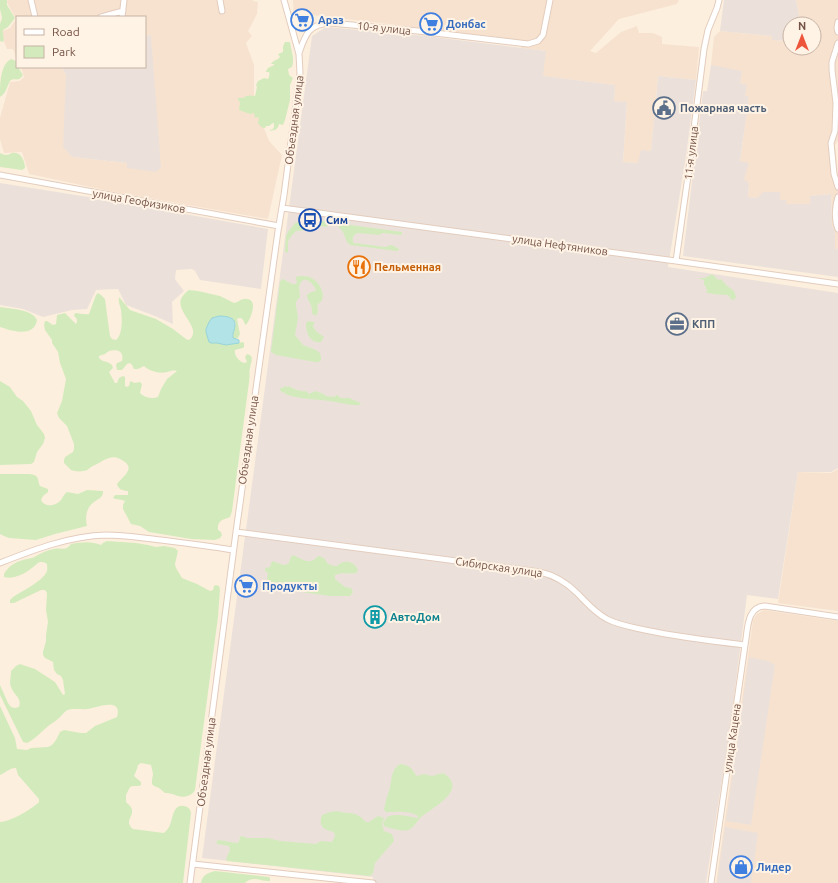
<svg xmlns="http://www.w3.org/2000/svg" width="838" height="883" viewBox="0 0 838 883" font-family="Ubuntu,sans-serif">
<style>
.residential{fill:#f7e2cf}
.industrial{fill:#ebe1da}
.green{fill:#d3ebbc;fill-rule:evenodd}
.water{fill:#b2e3e7;stroke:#98d4d9}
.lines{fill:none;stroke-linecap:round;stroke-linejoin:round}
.minor-casing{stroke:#e3ccbd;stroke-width:7}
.minor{stroke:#fff;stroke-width:5}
.labels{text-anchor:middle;stroke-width:4;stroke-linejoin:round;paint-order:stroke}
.shop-label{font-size:11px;font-weight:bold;fill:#366cbe;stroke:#fff3e5;text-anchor:start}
.street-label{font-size:11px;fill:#745245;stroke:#fff3e5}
.service-label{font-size:11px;font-weight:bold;fill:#4e5e75;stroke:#fff3e5;text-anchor:start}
.transit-label{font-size:11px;font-weight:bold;fill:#164399;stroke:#fff3e5;text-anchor:start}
.food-label{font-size:11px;font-weight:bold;fill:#c56008;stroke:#fff3e5;text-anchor:start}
.culture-label{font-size:11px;font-weight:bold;fill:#0d838f;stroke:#fff3e5;text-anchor:start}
</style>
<rect width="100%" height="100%" fill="#fdefde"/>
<path class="residential" d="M 8,0 L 253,0 L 253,1 L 258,2 L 257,14 L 248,31 L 252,36 L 246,43 L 254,65 L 254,103 L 269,141 L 282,155 L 268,219 L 114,192 L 29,174 L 22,152 L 4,153 L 0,139 L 0,118 L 10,82 L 20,81 L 24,77 L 21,67 L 57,67 L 63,69 L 66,75 L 72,157 L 127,163 L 127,168 L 151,35 L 145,36 L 145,17 L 17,17 L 17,59 L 13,49 L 7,49 L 0,32 L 10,28 L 16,19 L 10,8 L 7,2 Z
M 293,0 L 679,0 L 677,4 L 619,19 L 590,51 L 596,53 L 621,32 L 637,26 L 639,33 L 653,33 L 662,37 L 662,44 L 699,47 L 696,80 L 658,76 L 651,151 L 638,163 L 623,162 L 627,103 L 614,101 L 615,85 L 542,76 L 546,51 L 521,48 L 522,40 L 312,15 L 311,24 L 294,24 Z
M 796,0 L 838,0 L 838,141 L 835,145 L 838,175 L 838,249 L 834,249 L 835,232 L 832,225 L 831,194 L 811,196 L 811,204 L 787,204 L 780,200 L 780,192 L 757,198 L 748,197 L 749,183 L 744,180 L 740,161 L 744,133 L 745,95 L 740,83 L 711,65 L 714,37 L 720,31 L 772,36 L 772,40 L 790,41 L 790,48 L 814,48 L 814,24 L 800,24 L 800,21 Z
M 838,469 L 838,611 L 778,603 L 798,472 L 831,473 Z
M 764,610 L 838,621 L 838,883 L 716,883 L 753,620 L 757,614 Z"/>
<path class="industrial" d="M 724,0 L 796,0 L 800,21 L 800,24 L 790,24 L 790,41 L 772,40 L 772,36 L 720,31 Z
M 326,27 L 426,36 L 546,51 L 543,76 L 615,85 L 614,101 L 627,102 L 623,162 L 638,163 L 641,150 L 651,151 L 658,76 L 696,80 L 686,156 L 668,267 L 838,293 L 838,468 L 831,472 L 798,472 L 778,599 L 747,595 L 730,728 L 706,883 L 373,883 L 373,877 L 202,858 L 312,36 Z
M 151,35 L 161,168 L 156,172 L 127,168 L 127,163 L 72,157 L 63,147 L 66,75 L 63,69 L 57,67 L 145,67 L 145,36 Z
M 711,65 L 742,71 L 740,83 L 747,85 L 745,95 L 749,97 L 740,161 L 749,163 L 744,179 L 749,183 L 748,197 L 757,198 L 763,192 L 780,192 L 780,200 L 786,200 L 787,204 L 810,204 L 810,196 L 831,194 L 832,225 L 835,232 L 835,249 L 838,249 L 838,277 L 683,256 L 703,91 L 707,91 Z
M 0,183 L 101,199 L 268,229 L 261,289 L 200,280 L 195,271 L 192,269 L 176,270 L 175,279 L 184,291 L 172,302 L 173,324 L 155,316 L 126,305 L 118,289 L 96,290 L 87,309 L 72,310 L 43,317 L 23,309 L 0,305 Z
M 749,657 L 768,661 L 775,665 L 751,825 L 726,821 Z
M 725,827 L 758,833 L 751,883 L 717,883 Z"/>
<path class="green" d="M 0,0 L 7,0 L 7,5 L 15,18 L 8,27 L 3,30 C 2,34 5,38 3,42 L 0,41 L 0,24 L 2,18 L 0,9 Z
M 285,42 L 290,42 C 291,51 295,58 292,67 L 288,69 L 289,75 L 293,78 L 290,85 L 290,100 L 285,120 L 283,125 L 279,124 C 278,129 276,130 270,131 L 270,130 L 273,129 L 274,127 L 274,123 L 273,123 L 269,126 L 266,126 L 265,128 C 262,128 260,126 258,123 L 259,118 L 257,117 L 255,118 L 254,113 L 250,114 L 239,110 L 240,102 L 238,100 L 238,98 L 243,98 C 246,95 251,95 255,96 L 257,87 L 256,85 L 258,81 L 264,78 L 268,79 C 269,77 270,74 269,72 L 266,72 L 266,71 L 268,68 L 274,65 L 274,64 L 271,64 C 273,60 278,60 280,57 L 278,54 L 283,52 L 283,46 Z
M 11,59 L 16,61 L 17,67 L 18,67 L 23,75 C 19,82 16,78 11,80 C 8,82 7,93 0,97 C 0,84 0,65 11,59 Z
M 0,153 C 2,154 4,155 6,155 C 9,155 9,154 12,153 C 21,151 25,161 25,168 L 22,170 L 0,167 Z
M 304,220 C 306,221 310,223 313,223 C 320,221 322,218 328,224 L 328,226 L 326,227 L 321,226 L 316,229 L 296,231 C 293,234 289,238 288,242 C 288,245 288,249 288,252 L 286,253 L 285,251 L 286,236 L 288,232 L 295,223 Z
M 337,225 L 351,225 L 402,232 L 402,234 L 401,235 L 383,233 L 379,235 L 357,233 C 353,235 351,240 354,243 L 385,247 L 392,245 L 399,249 L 399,250 L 397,251 L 350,245 L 347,242 L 343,232 Z
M 710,275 C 714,274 715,277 718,280 L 721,279 L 723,281 L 723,282 L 725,283 L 726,285 L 734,291 L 736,297 L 735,299 L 732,300 L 730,298 L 728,295 C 721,295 714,294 707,293 L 706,292 L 708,290 L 706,289 L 706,287 L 704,285 L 704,280 L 698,278 L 705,278 Z
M 300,276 C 304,276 309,276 313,279 C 319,282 325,293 322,300 C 321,302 319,303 317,305 L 318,310 L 317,315 L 314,315 L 312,313 C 312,310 312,306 310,303 C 308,299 307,299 307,295 C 310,291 313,293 316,290 C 314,284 304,274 300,284 C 298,287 300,293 300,297 C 299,298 297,300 296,302 C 295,305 298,314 298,318 C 297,324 296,329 295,335 L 303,345 L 316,350 L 320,353 L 321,357 L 321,360 L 319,362 L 315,362 L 276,355 L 271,352 L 271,351 L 280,282 L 281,280 L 283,279 L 292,284 L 296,284 L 297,282 L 296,279 L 296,277 Z
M 189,290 L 198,291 L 220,296 L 234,303 C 239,302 242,298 247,299 C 259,300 250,320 246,325 L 245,324 C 243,320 242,316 237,319 L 240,334 L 238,338 L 236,339 L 233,338 L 233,333 L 236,323 L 230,317 L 219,316 L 209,322 L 206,329 L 213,343 L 217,342 L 226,345 L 243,342 L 244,343 L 244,347 L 243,348 L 235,350 C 234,356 239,361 244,363 L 247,362 L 245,357 L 247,354 C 255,356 251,361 250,368 C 249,372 250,377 249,382 L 232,511 L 230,517 C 223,520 217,520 218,530 L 221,532 L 222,535 L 220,538 L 215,540 L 191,539 L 149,532 L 140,526 L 131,524 L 123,509 L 123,505 L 125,501 C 121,499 117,500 113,498 L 115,495 L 128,495 L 128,491 C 123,491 118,489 117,484 C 121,478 135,470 125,462 C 115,454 108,457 99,463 C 97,464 94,465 91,467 C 89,469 86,471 83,471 C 79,472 74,471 71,470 L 64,463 L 64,460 L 65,457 L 73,452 L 74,449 L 74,444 L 67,426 L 59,418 L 57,413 L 62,401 L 66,379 L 60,363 L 58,352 L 52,343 L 52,340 L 45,330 L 44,325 L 45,321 L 47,321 L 53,325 L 56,324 L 57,315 L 65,313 L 76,324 C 78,320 77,319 74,316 L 75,313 C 80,313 84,315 89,314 L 96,295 L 98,293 L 101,295 L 105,299 L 110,336 L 112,339 L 116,340 C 123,334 122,318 121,310 C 120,305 118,302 119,297 L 130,310 L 156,319 L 173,329 L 186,339 L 189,340 C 204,328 173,311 182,297 C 184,294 186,292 189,290 ZM 109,351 C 118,349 124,351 122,361 L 117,363 L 116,365 L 117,370 L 122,370 L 127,364 L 130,363 L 132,365 L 134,369 L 138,369 L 144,366 C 149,371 159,374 167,372 C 171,371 173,370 177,371 L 167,379 L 161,389 L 158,397 C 152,399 145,398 140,393 L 142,384 L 140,382 L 134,383 L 131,381 L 130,382 L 129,386 L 127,387 L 125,386 L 125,377 L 123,376 L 119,378 L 117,383 L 115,383 L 109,372 L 113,368 L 112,365 C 108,361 102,362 99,358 L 99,356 L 105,354 Z
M 0,307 C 11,309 32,309 37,320 C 34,338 12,331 0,327 Z
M 308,321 L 314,322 L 314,323 L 313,327 L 317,332 L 324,337 L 321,342 C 310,344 306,333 306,323 Z
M 0,381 L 10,387 L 17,397 L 23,401 L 31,411 L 37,425 L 41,430 L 44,434 L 45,438 L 43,444 L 37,452 L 34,462 L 31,464 L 0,465 Z
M 284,386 L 288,387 L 289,386 C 294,389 300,392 306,391 L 309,394 L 315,391 L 324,394 L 326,396 L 334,397 L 337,395 L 341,398 L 350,398 L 353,400 L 359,402 L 361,405 C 349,406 340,402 329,401 C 315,399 299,399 285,394 L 285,392 L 283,393 L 280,390 L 280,388 L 283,388 Z
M 0,474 L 29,474 C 40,475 37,479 40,486 L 48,489 L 48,492 L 43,496 L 41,500 C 45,508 56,506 61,500 C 63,497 64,494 67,492 L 78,494 L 87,490 L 103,491 L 103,493 C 102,498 98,499 94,502 C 86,508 85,517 87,526 L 55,534 L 36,540 L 9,538 L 4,536 L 0,534 Z
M 107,541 L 136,543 L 148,545 L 156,547 L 164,546 L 175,548 L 178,551 L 175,564 L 176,568 L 182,578 L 197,584 L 210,591 L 213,590 L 214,586 L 216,585 L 219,586 L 220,589 L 218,617 L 195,790 C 192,796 184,798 178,796 C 176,796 174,794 172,794 C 169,793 167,793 165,793 L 159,788 L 154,786 L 152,784 L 152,780 L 153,774 L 151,765 L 141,763 L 138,765 L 137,769 L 134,776 L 141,782 L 141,785 L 139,786 L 133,786 L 130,787 L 126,795 L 126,802 C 128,804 132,807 132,810 C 133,818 124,821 133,829 L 164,833 C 166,831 169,828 170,825 C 173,818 173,804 184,806 C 189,807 190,809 191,813 L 183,883 L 0,883 L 0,822 C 10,822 32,809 39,802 L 39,799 L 18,775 L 16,768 C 11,767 5,773 0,775 L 0,706 L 15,738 L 17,749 L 27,750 L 31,748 L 48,747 L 52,745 L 56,740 L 60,732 L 64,730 L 81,733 L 86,733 L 95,726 L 117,717 C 123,696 96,708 87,709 C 81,710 73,708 68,710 C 64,711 62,716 59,718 C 55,722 50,724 46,728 C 40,733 34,740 27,743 L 23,742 L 0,695 L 0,685 L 8,703 L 11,707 L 15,708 L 19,707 C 22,697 14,696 11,687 C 9,683 11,676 11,671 L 16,666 L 20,664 L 35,669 L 55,682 L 63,695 L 65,694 L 63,680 L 61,676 L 57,674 L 54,670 L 53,662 L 45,658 L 43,655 L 43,652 L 46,641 L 46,635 L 48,622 L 46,610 L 47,593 L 45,590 L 41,590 L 14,603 L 10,603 L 10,600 L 13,597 C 21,592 42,581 46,573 C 48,570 47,567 47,564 C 44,562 43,562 40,562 C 37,563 35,566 32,568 C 26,573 13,580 4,577 L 4,574 C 9,565 17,561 27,559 C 30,558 34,558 36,556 C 42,553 47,550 54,549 C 62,547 65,552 71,544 C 81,542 92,541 101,545 L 103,543 Z
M 292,555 C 298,556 305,563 311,561 C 314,561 316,557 319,556 L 324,558 C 327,564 331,566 337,566 C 344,559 354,561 358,570 L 356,573 C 349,575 342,571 335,575 L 335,579 L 345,587 L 351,588 L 353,592 L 350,596 L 330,596 L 294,591 L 291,585 L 289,584 L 271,582 L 267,579 L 268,573 L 265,571 L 265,568 L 270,567 L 272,561 L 284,565 L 288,564 C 290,561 290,558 292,555 Z
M 400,764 C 406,764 413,768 415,774 L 417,776 L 424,774 L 432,776 L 443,773 C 470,789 432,808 421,817 C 417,821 414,828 408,830 C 403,832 389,828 384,826 L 383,823 L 387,817 C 396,813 407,816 417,818 L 419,817 C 411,810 396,812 386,812 L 384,810 C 385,805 386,799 388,794 C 388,792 390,790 390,787 C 392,778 391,770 400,764 Z
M 337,811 C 351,815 355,810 366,822 L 369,822 L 378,816 L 384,818 L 382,824 L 384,831 L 392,834 L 394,841 L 375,863 L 373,873 L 370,876 L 227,861 L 226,859 L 230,850 L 229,846 L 218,844 L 216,843 L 218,840 L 237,843 L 239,842 L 240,837 L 242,836 L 247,838 L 268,838 L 280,841 L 316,844 L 321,841 L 332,842 L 335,836 L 334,832 C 323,830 318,826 322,815 L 330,812 Z
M 215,871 L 269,877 L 270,878 L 270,881 C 260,882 254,875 245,883 L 201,883 C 202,875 208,873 215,871 Z"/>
<path class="water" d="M 219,316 C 225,316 236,317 235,325 C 235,330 232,333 233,338 L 239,340 L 239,343 L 226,345 L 217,343 L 211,343 L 209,342 L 206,332 L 206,329 L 209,322 L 212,318 Z"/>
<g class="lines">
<g class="minor-casing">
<path id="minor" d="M 31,0 L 35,17
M 220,0 L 222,11
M 101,17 L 123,11
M 122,17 L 124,0
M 838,22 L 837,28 L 838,32
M 838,43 L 832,62 L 832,70 L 836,103 L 835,131 L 831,143 L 834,174 L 838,187
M 299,53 C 305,36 308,24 330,23 L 418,31 L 528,44 L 538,41 L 543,35 L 550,0
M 0,175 L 279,226
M 838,197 C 835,206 834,219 838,229
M 282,208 L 676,261 L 838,284
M 676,261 L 688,176 L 704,49 L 708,30 L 717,8 L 719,0
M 236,532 L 540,572 C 553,575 567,583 577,593 C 586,602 595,613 607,619 C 618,625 632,627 645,630 C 678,637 711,641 745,645
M 0,563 C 33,550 69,536 106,535 C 124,535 142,538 161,540 C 185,543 209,546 233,550
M 193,864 L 373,883
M 190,883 L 236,532 L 278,231 L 284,195 L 300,73 L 299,54 L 284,0
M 711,883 L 745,645 C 748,630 746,607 765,606 L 838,617"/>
</g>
<use href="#minor" class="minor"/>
</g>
<defs>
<g id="supermarket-ring" transform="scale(1.15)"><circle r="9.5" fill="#fff3e5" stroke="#3f7fe0" stroke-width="1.5"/><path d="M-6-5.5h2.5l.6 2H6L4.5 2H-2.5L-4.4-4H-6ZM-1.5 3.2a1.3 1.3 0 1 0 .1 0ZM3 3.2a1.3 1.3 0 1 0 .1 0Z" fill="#3f7fe0"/></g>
<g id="civic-ring" transform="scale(1.15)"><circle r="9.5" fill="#fff3e5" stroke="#5c6f8a" stroke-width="1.5"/><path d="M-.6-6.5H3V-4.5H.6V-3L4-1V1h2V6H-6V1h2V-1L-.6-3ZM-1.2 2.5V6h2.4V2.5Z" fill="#5c6f8a"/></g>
<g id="bus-ring" transform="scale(1.15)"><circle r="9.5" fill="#fff3e5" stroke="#1a4fb4" stroke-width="1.5"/><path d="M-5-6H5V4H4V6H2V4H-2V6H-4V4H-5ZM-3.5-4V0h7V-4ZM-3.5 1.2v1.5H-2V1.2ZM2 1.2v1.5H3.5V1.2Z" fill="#1a4fb4"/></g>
<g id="restaurant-ring" transform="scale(1.15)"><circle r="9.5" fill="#fff3e5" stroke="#e8710a" stroke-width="1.5"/><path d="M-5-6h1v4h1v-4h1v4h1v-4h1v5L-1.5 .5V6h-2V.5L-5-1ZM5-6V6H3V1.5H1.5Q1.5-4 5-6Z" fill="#e8710a"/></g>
<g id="office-ring" transform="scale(1.15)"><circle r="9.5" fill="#fff3e5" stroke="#5c6f8a" stroke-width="1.5"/><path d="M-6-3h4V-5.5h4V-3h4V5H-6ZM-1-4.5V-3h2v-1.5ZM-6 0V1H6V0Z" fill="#5c6f8a"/></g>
<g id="building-ring" transform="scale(1.15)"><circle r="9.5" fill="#fff3e5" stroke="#0f9aa8" stroke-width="1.5"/><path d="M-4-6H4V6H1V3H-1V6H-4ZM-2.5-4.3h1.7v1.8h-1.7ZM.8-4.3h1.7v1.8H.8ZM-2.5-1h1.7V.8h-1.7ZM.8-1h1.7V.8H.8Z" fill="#0f9aa8"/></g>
<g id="shop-ring" transform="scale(1.15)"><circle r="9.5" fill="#fff3e5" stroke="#3f7fe0" stroke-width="1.5"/><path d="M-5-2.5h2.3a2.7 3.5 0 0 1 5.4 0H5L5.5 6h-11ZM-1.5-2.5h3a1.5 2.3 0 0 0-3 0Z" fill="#3f7fe0"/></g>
</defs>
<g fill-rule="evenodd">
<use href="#supermarket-ring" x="302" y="20"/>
<use href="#supermarket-ring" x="431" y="24"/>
<use href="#civic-ring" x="664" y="108"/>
<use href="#bus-ring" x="310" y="220"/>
<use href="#restaurant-ring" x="359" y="267"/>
<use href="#office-ring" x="677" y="324"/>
<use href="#supermarket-ring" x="246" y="586"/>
<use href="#building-ring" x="375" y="617"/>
<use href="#shop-ring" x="741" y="867"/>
</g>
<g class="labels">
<g class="shop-label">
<text x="318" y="24">Араз</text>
<text x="446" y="28">Донбас</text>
<text x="262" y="590">Продукты</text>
<text x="756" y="871">Лидер</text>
</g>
<g class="street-label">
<text transform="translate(384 28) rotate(6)" y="4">10-я улица</text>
<text transform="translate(294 120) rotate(-83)" y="4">Объездная улица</text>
<text transform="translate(691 153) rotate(-83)" y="4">11-я улица</text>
<text transform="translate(139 201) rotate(10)" y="4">улица Геофизиков</text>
<text transform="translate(560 245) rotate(8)" y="4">улица Нефтяников</text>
<text transform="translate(248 440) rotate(-82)" y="4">Объездная улица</text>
<text transform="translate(499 567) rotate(8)" y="4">Сибирская улица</text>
<text transform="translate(732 738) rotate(-82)" y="4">улица Кацена</text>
<text transform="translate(206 762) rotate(-83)" y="4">Объездная улица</text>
</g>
<g class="service-label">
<text x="680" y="112">Пожарная часть</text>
<text x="692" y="328">КПП</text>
</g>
<g class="transit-label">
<text x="326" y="224">Сим</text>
</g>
<g class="food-label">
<text x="374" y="271">Пельменная</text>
</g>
<g class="culture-label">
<text x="390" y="621">АвтоДом</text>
</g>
</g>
<rect x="16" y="16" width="130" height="52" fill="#fff3e5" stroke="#c7b3a5"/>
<rect x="24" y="29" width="20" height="6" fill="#ffffff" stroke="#c7b3a5"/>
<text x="52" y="36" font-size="12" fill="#745245">Road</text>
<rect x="24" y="46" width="20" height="12" fill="#d3ebbc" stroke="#c7b3a5"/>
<text x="52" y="56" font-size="12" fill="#745245">Park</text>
<g transform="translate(802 36)"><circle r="19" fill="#fff3e5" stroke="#c7b3a5"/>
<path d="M0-3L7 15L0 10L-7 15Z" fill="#ee563c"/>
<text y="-6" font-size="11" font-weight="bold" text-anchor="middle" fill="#745245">N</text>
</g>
</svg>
